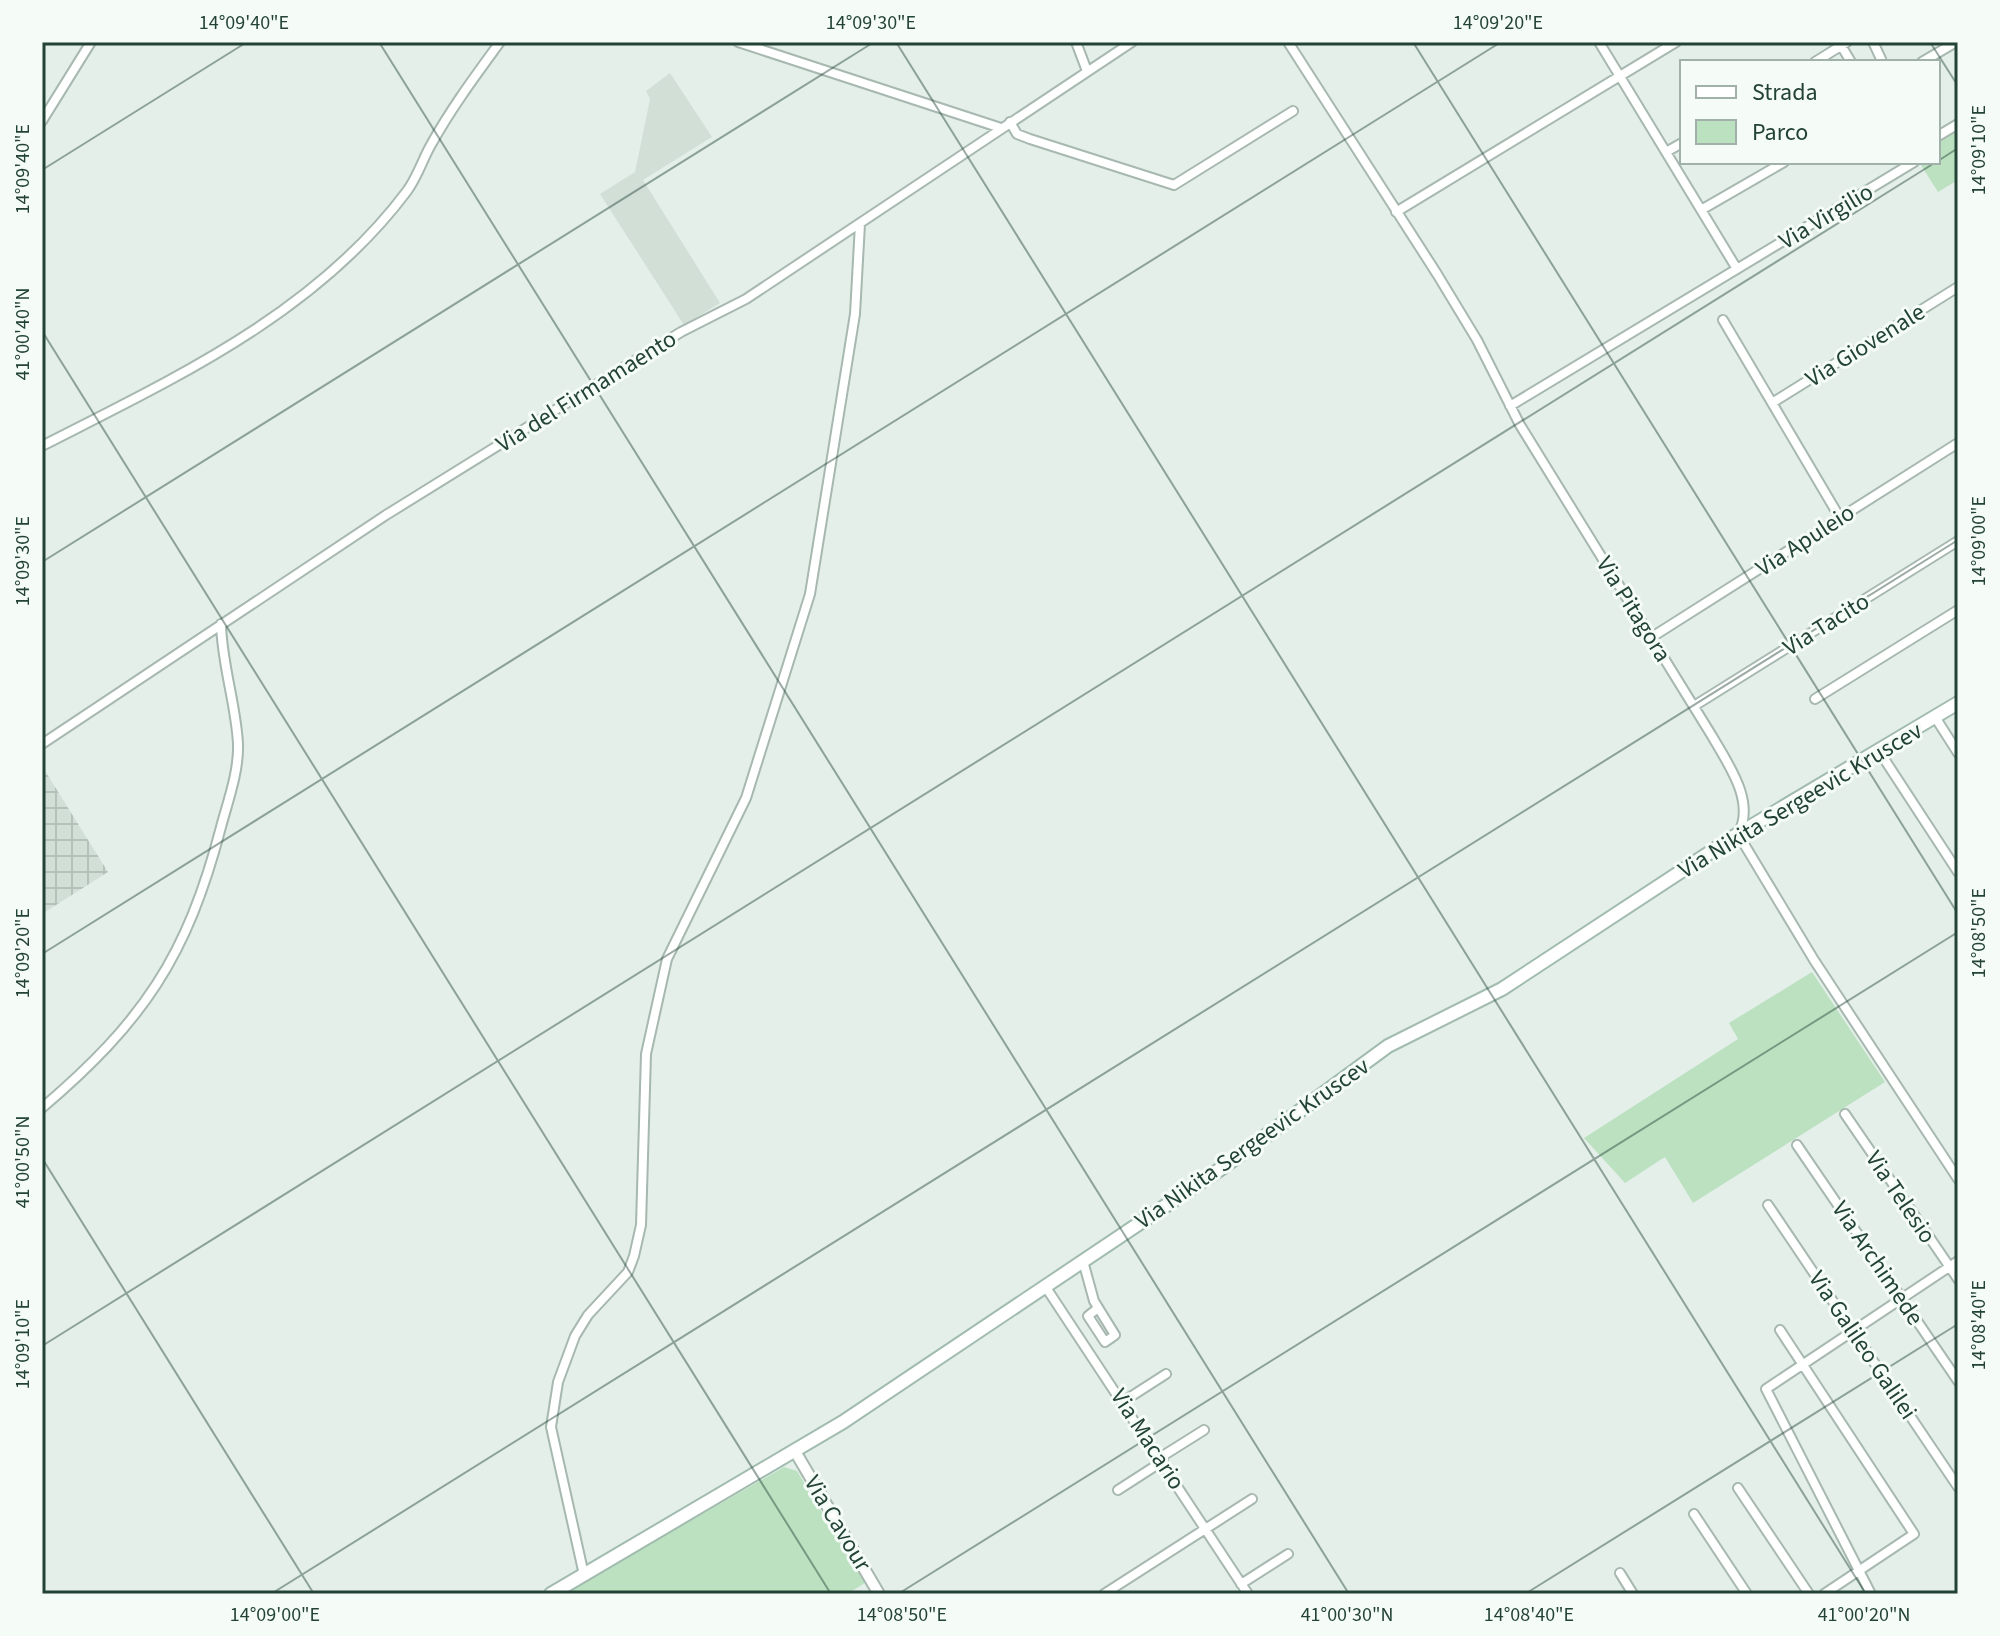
<svg xmlns="http://www.w3.org/2000/svg" width="2000" height="1636" viewBox="0 0 2000 1636" font-family="'Source Sans 3',sans-serif">
<style>
.built{fill:#d2dfd7}
.industrial{fill:url(#industrial-grid)}
.green{fill:#bce1c1}
.lines{fill:none;stroke-linecap:round;stroke-linejoin:round}
.minor-casing{stroke:#a6b8af;stroke-width:12}
.tertiary-casing{stroke:#a6b8af;stroke-width:14}
.secondary-casing{stroke:#a1bcaf;stroke-width:16}
.minor{stroke:#fff;stroke-width:8}
.tertiary{stroke:#fff;stroke-width:10}
.secondary{stroke:#fff;stroke-width:12}
.ticks{fill:none;stroke:#224335;stroke-width:2;stroke-opacity:0.45}
.labels{text-anchor:middle;stroke-width:6;stroke-linejoin:round;paint-order:stroke}
.street-label{font-size:24px;fill:#224335;stroke:#f5fbf7}
.neatline{fill:none;stroke:#224335;stroke-width:3}
.ticks-label{font-size:20px;text-anchor:middle;fill:#224335}
</style>
<defs>
<pattern id="industrial-grid" width="8" height="8" patternUnits="userSpaceOnUse" patternTransform="scale(2)"><rect width="8" height="8" fill="#d2dfd7"/><path d="M0 4h8M4 0v8" fill="none" stroke="#b4c1b9"/></pattern>
</defs>
<rect width="100%" height="100%" fill="#e4efe9"/>
<path class="built" d="M 670,73 L 712,137 L 643,180 L 720,303 L 684,325 L 600,194 L 635,172 L 650,99 L 646,91 Z"/>
<path class="industrial" d="M 42,766 L 108,872 L 42,914 Z"/>
<path class="green" d="M 1958,128 L 1958,180 L 1938,192 L 1919,162 L 1938,162 L 1938,141 Z
M 1812,972 L 1885,1082 L 1693,1203 L 1665,1157 L 1625,1183 L 1584,1138 L 1738,1039 L 1729,1023 Z
M 784,1467 L 797,1471 L 865,1583 L 847,1594 L 563,1594 Z"/>
<g class="lines">
<g class="minor-casing">
<path id="minor" d="M 738,42 L 1001,128
M 1076,42 L 1087,71
M 1288,42 L 1437,274 L 1477,340 L 1520,425 L 1712,736 C 1728,764 1756,802 1738,834 L 1814,960 L 1958,1179
M 1599,42 L 1737,269
M 1839,42 L 1851,62
M 1873,42 L 1881,59
M 1815,62 L 1847,42
M 1922,62 L 1956,42
M 42,121 L 91,42
M 1010,122 L 1017,134 L 1030,139 L 1174,185 L 1293,111
M 1938,136 L 1958,124
M 1666,152 L 1682,143
M 1701,210 L 1784,162
M 1396,212 L 1676,42
M 1723,320 L 1840,518
M 1772,403 L 1958,287
M 1510,406 L 1914,162
M 42,446 C 175,378 315,314 407,191 C 418,176 423,158 432,143 C 452,107 476,75 500,42
M 1652,637 L 1958,443
M 1815,699 L 1958,610
M 1694,706 L 1958,541
M 1935,717 L 1958,753
M 42,744 L 386,515 L 681,332 L 746,299 L 1132,42
M 1879,751 L 1958,872
M 42,1108 C 143,1022 187,957 221,827 C 228,801 239,771 238,744 C 236,704 222,665 221,624
M 1845,1114 L 1958,1279
M 1797,1145 L 1958,1381
M 1768,1205 L 1958,1487
M 1083,1261 L 1094,1301 L 1115,1335 L 1105,1342 L 1088,1316 L 1098,1308
M 1045,1286 L 1248,1594
M 1780,1330 L 1914,1534 L 1824,1594
M 1124,1401 L 1166,1374
M 1161,1457 L 1204,1430
M 1738,1488 L 1809,1594
M 1118,1490 L 1163,1461
M 1694,1514 L 1747,1594
M 1620,1573 L 1633,1594
M 584,1575 L 551,1427 L 558,1382 L 575,1336 L 588,1315 L 628,1272 L 634,1256 L 641,1225 L 646,1054 L 667,959 L 746,798 L 810,594 L 855,314 L 860,224
M 1241,1584 L 1288,1554
M 1104,1594 L 1252,1499
M 1871,1594 L 1766,1389 L 1958,1261"/>
</g>
<g class="tertiary-casing">
<path id="tertiary" d="M 796,1453 L 879,1594"/>
</g>
<g class="secondary-casing">
<path id="secondary" d="M 551,1594 L 843,1422 L 1222,1168 L 1388,1046 L 1502,989 L 1738,834 L 1958,703"/>
</g>
<use href="#minor" class="minor"/>
<use href="#tertiary" class="tertiary"/>
<use href="#secondary" class="secondary"/>
</g>
<path class="ticks" d="M 379,42 L 1349,1594M 896,42 L 1866,1594M 1413,42 L 1958,914M 1930,42 L 1958,86M 1938,161 L 1958,148M 42,170 L 247,42M 42,331 L 831,1594M 42,562 L 874,42M 42,954 L 1501,42M 42,1158 L 314,1594M 42,1346 L 1936,162M 271,1594 L 1958,540M 898,1594 L 1958,932M 1525,1594 L 1958,1324"/>
<g class="labels">
<g class="street-label">
<text transform="translate(1826 216) rotate(-31)" y="8">Via Virgilio</text>
<text transform="translate(1865 345) rotate(-32)" y="8">Via Giovenale</text>
<text transform="translate(586 391) rotate(-32)" y="8">Via del Firmamaento</text>
<text transform="translate(1805 540) rotate(-33)" y="8">Via Apuleio</text>
<text transform="translate(1634 609) rotate(58)" y="8">Via Pitagora</text>
<text transform="translate(1826 624) rotate(-32)" y="8">Via Tacito</text>
<text transform="translate(1800 800) rotate(-31)" y="8">Via Nikita Sergeevic Kruscev</text>
<text transform="translate(1252 1143) rotate(-35)" y="8">Via Nikita Sergeevic Kruscev</text>
<text transform="translate(1901 1197) rotate(56)" y="8">Via Telesio</text>
<text transform="translate(1878 1263) rotate(56)" y="8">Via Archimede</text>
<text transform="translate(1863 1345) rotate(56)" y="8">Via Galileo Galilei</text>
<text transform="translate(1148 1439) rotate(57)" y="8">Via Macario</text>
<text transform="translate(838 1523) rotate(59)" y="8">Via Cavour</text>
</g>
</g>
<rect width="2000" height="1636" fill="none" stroke="#f5fbf7" stroke-width="88"/>
<rect x="1680" y="60" width="260" height="104" fill="#f5fbf7" stroke="#a1b1a9" stroke-width="2"/>
<rect x="1696" y="86" width="40" height="12" fill="#ffffff" stroke="#a1b1a9" stroke-width="2"/>
<text x="1752" y="100" font-size="24" fill="#224335">Strada</text>
<rect x="1696" y="120" width="40" height="24" fill="#bce1c1" stroke="#a1b1a9" stroke-width="2"/>
<text x="1752" y="140" font-size="24" fill="#224335">Parco</text>
<rect x="44" y="44" width="1912" height="1548" class="neatline"/>
<g class="ticks-label">
<text x="244" y="29">14°09'40"E</text>
<text x="871" y="29">14°09'30"E</text>
<text x="1498" y="29">14°09'20"E</text>
<text transform="translate(1978 150) rotate(-90)" y="7">14°09'10"E</text>
<text transform="translate(22 169) rotate(-90)" y="7">14°09'40"E</text>
<text transform="translate(22 334) rotate(-90)" y="7">41°00'40"N</text>
<text transform="translate(1978 541) rotate(-90)" y="7">14°09'00"E</text>
<text transform="translate(22 561) rotate(-90)" y="7">14°09'30"E</text>
<text transform="translate(1978 933) rotate(-90)" y="7">14°08'50"E</text>
<text transform="translate(22 953) rotate(-90)" y="7">14°09'20"E</text>
<text transform="translate(22 1162) rotate(-90)" y="7">41°00'50"N</text>
<text transform="translate(1978 1325) rotate(-90)" y="7">14°08'40"E</text>
<text transform="translate(22 1344) rotate(-90)" y="7">14°09'10"E</text>
<text x="275" y="1621">14°09'00"E</text>
<text x="902" y="1621">14°08'50"E</text>
<text x="1347" y="1621">41°00'30"N</text>
<text x="1529" y="1621">14°08'40"E</text>
<text x="1864" y="1621">41°00'20"N</text>
</g>
</svg>
